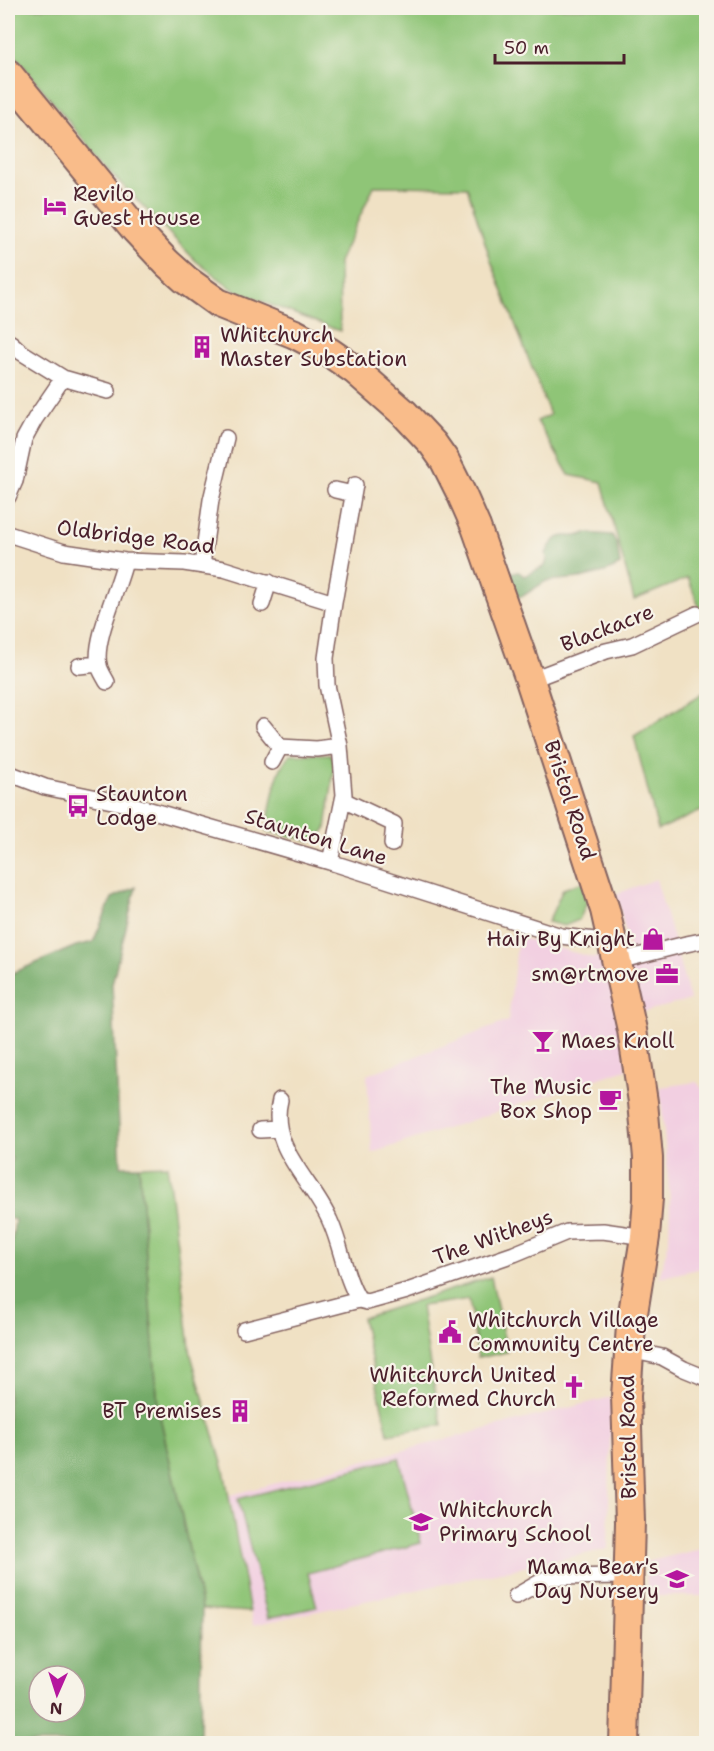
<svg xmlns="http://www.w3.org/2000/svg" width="714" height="1751" viewBox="0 0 714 1751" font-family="'Shantell Sans',sans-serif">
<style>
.built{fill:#f2cfe1}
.green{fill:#8fc577;stroke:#6c7251;stroke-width:1.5}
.forest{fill:#73aa68;stroke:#5e644a;stroke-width:1.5;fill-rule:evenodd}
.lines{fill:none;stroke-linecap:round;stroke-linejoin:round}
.street-casing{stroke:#846361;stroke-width:18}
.highway-casing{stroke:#846361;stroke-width:32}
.street{stroke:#fff;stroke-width:15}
.highway{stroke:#f9bc8a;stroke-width:28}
.labels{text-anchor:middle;stroke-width:4.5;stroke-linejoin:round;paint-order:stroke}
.poi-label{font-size:21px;fill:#4a1f2b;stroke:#f7f3e8;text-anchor:start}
.street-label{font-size:21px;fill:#4a1f2b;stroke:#f7f3e8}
</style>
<rect width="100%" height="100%" fill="#f7f3e8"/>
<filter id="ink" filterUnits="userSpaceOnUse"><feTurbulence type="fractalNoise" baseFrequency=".0167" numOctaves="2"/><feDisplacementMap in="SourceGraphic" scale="12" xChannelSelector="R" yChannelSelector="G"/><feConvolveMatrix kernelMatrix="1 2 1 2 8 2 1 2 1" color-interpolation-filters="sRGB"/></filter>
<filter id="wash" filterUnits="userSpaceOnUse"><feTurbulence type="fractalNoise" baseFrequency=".008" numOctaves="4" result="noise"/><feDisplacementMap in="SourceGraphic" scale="24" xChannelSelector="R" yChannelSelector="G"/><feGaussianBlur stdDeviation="1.35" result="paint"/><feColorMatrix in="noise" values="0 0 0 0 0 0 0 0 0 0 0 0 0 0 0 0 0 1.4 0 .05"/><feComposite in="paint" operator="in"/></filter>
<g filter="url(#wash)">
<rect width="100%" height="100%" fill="#f0e1c4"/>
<path class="built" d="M 656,879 L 690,1000 L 620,1018 L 627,1069 L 372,1153 L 367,1075 L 508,1021 L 518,937 L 594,958 L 629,946 L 616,894 Z
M 697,1082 L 706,1094 L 706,1267 L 659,1278 L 669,1241 L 670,1200 L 660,1087 Z
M 611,1397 L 608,1549 L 253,1625 L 230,1495 Z
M 706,1548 L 706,1596 L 647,1596 L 646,1562 Z"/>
<path class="green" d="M 8,8 L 706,8 L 706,625 L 688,578 L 634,600 L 602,482 L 569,475 L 537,421 L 550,415 L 491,261 L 467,187 L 374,186 L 339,262 L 340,331 L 237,292 L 196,261 L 110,172 L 8,47 Z
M 706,691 L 706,809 L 658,830 L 634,736 Z
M 291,754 L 330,754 L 335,761 L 326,829 L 319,837 L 311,841 L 266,831 C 271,809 274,768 291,754 Z
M 586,881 C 591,896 586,906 579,920 L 564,926 L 548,922 L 563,889 Z
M 167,1165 L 191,1355 L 224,1470 L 250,1612 L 202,1609 L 158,1407 L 139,1166 Z
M 491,1277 L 507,1352 L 478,1358 L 469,1299 L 421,1306 L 430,1365 L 442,1425 L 388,1434 L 362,1318 Z
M 399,1458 L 421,1543 L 308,1573 L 317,1607 L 268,1618 L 238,1499 Z"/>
<path class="forest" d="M 586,533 L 612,535 L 617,544 L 620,565 L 608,571 L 581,578 L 546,581 L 523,596 L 515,597 L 508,580 L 511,572 L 519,572 L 524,576 L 545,566 L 547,559 L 546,553 C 561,524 568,543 586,533 Z
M 136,887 L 112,984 L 121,1166 L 139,1166 L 158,1407 L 202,1609 L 200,1743 L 8,1743 L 8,1266 L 15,1220 L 8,1218 L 8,1169 L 12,1158 L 8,1156 L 8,975 L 76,946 L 93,942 L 112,898 ZM 39,1676 L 75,1676 L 75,1712 L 39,1712 Z"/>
</g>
<g filter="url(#ink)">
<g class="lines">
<g class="street-casing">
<path id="street" d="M 11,343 L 21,352 L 63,378 L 108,391
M 335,490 L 353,494
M 8,497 L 15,481 L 24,439 L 35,419 L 63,378
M 8,534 L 64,552 L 125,561 L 184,563 L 224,569 L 334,603
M 202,565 L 211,500 L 226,438
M 262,604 L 269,582
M 79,666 L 99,664
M 530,680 L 606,651 L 632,645 L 697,614
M 107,682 C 104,676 100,671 99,665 C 93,640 119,588 125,561
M 263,726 L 280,747 L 317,749 L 340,746
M 272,762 L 280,747
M 8,773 L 45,787 L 136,806 L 330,862 L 561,936 L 595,940 L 613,940
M 343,800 L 394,824 L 392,844
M 330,862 L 344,795 L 340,746 L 327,685 L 326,658 L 334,603 L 355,485
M 618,961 L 686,944 L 706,940
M 280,1100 C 268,1148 313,1181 330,1221 C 342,1247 344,1276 359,1300 L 367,1302 L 407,1291 L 514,1254 L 567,1232 L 603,1231 L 645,1237
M 260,1130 L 279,1129
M 244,1330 L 359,1300
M 629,1350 L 662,1357 L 684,1369 L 706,1378
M 516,1596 L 549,1577 L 629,1576"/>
</g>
<g class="highway-casing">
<path id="highway" d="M 8,74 L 136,230 L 167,263 L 186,280 L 218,303 L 295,334 L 329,352 L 355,370 L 404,413 L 433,444 L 445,461 L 461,493 L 476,527 L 530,680 L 605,910 L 632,1030 L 643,1102 L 648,1158 L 648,1198 L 645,1237 L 631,1326 L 626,1396 L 630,1522 L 624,1744"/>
</g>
<use href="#street" class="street"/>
<use href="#highway" class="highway"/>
</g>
</g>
<defs>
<g id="hotel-bare" transform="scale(1.8)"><path d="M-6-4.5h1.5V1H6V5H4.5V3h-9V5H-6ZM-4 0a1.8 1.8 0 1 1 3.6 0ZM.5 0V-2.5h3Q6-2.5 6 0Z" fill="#b5179e" stroke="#f7f3e8" stroke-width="2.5" paint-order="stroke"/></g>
<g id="building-bare" transform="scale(1.8)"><path d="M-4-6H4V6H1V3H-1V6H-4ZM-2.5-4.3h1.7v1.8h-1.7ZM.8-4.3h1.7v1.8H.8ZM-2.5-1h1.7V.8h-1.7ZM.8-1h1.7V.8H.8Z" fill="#b5179e" stroke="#f7f3e8" stroke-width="2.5" paint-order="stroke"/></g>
<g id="bus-bare" transform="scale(1.8)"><path d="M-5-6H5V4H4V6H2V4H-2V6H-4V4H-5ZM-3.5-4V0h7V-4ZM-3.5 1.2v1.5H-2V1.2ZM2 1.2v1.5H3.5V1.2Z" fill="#b5179e" stroke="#f7f3e8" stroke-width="2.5" paint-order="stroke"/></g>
<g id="shop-bare" transform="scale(1.8)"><path d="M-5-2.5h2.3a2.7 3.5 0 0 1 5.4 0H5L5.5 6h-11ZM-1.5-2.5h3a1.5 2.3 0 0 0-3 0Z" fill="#b5179e" stroke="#f7f3e8" stroke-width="2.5" paint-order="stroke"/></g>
<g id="office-bare" transform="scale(1.8)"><path d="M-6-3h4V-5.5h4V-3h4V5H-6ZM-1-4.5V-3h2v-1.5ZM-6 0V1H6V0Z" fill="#b5179e" stroke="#f7f3e8" stroke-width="2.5" paint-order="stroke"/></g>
<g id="bar-bare" transform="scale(1.8)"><path d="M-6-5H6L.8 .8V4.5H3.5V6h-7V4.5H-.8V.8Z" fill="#b5179e" stroke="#f7f3e8" stroke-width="2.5" paint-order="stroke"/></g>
<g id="cafe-bare" transform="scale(1.8)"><path d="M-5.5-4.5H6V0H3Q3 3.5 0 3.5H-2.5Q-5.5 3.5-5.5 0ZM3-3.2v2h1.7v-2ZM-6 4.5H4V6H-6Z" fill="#b5179e" stroke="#f7f3e8" stroke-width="2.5" paint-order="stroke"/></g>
<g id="civic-bare" transform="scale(1.8)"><path d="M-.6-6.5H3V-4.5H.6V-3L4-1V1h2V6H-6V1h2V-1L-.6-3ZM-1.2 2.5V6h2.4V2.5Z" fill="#b5179e" stroke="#f7f3e8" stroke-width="2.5" paint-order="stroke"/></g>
<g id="church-bare" transform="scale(1.8)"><path d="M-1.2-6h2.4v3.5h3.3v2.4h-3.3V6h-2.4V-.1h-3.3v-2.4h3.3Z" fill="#b5179e" stroke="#f7f3e8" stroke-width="2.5" paint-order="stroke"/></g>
<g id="school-bare" transform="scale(1.8)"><path d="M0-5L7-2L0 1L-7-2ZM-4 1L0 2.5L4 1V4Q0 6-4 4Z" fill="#b5179e" stroke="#f7f3e8" stroke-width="2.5" paint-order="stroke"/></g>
</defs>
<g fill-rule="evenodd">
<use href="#hotel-bare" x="55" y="206"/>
<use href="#building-bare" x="202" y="347"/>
<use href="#bus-bare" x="78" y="806"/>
<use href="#shop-bare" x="653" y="939"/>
<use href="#office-bare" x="667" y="974"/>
<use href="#bar-bare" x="543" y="1041"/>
<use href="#cafe-bare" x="610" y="1099"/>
<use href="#civic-bare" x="450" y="1332"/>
<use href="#church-bare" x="574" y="1387"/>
<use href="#building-bare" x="240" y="1411"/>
<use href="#school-bare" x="421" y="1522"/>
<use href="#school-bare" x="677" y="1579"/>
</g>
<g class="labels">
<g class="poi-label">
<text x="73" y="201">Revilo<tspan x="73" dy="24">Guest House</tspan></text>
<text x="220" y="342">Whitchurch<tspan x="220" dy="24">Master Substation</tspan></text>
<text x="96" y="801">Staunton<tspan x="96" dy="24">Lodge</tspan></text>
<text x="635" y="946" text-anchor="end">Hair By Knight</text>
<text x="649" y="981" text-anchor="end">sm@rtmove</text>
<text x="561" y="1048">Maes Knoll</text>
<text x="592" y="1094" text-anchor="end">The Music<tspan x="592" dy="24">Box Shop</tspan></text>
<text x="468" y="1327">Whitchurch Village<tspan x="468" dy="24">Community Centre</tspan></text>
<text x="556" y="1382" text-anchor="end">Whitchurch United<tspan x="556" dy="24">Reformed Church</tspan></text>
<text x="222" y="1418" text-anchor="end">BT Premises</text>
<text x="439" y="1517">Whitchurch<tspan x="439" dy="24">Primary School</tspan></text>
<text x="659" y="1574" text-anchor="end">Mama Bear's<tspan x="659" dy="24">Day Nursery</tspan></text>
</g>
<g class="street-label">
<text transform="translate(136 537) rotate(7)" y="7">Oldbridge Road</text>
<text transform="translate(607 628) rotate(-21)" y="7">Blackacre</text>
<text transform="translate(570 800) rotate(72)" y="7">Bristol Road</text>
<text transform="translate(316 837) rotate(17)" y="7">Staunton Lane</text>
<text transform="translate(493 1237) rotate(-20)" y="7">The Witheys</text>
<text transform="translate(628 1437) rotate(-91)" y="7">Bristol Road</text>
</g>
</g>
<rect width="714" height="1751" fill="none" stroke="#f7f3e8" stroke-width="30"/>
<g transform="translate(57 1694) rotate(183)"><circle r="28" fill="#f7f3e8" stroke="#b29e9c" stroke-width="1.5"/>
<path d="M0-4.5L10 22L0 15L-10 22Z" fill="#b5179e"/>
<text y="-9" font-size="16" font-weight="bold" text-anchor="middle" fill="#4a1f2b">N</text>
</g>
<path d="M495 54v9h129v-9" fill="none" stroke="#4a1f2b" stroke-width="3"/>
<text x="504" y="54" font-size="18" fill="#4a1f2b" stroke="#f7f3e8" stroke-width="4.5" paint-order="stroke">50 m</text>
</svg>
